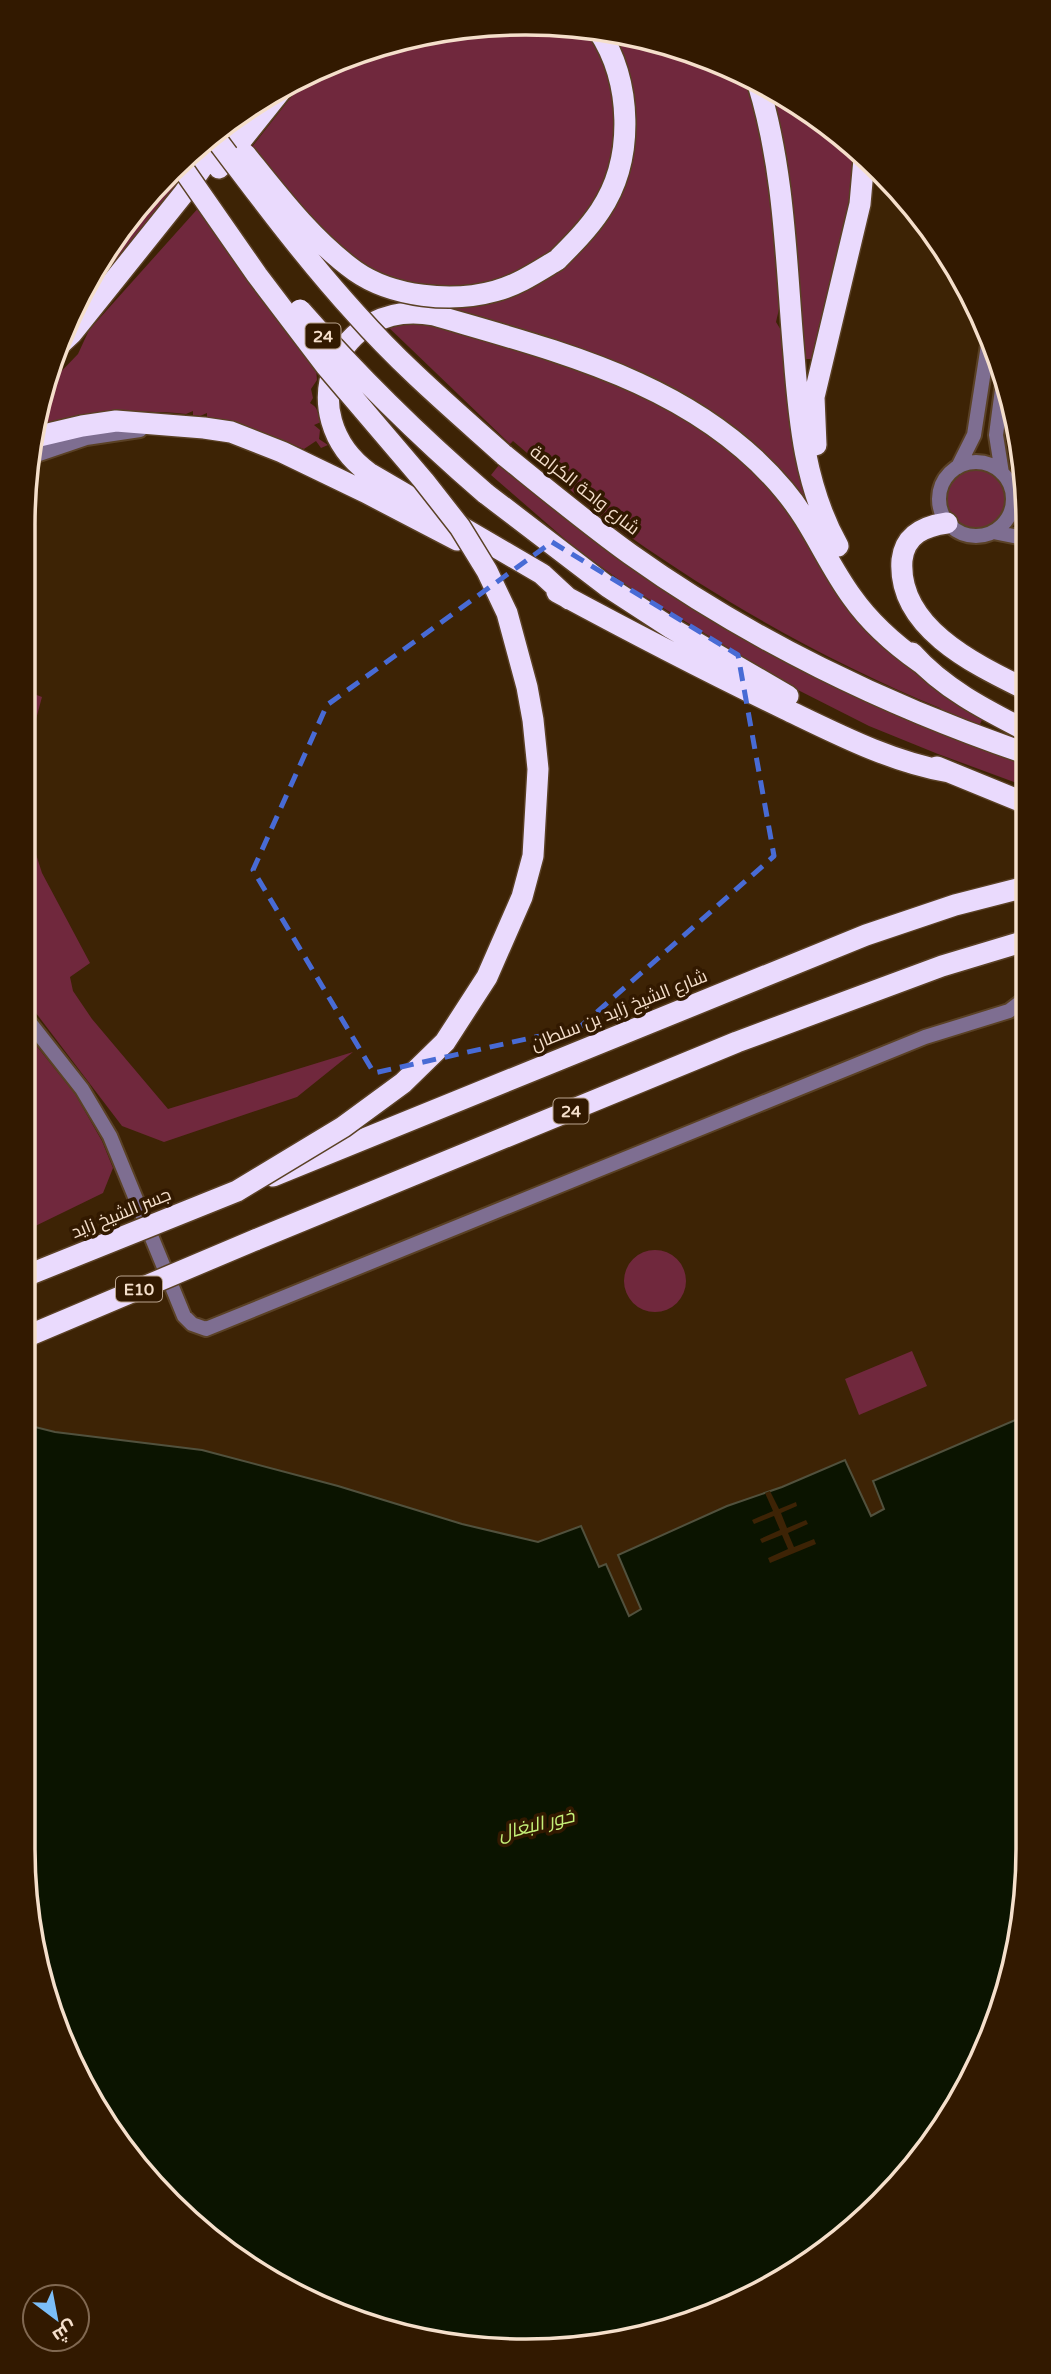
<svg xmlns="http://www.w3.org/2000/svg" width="1051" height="2374" viewBox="0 0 1051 2374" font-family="'Varela Round',Cairo,sans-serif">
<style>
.green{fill:#70283d}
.water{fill:#0b1400;stroke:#51513d;stroke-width:2}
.pier{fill:#3d2305}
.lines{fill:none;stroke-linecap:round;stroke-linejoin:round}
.minor-casing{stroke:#5a4125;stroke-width:18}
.highway-casing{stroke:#5a4125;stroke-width:24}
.minor{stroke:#7e6e91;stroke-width:14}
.highway{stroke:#eadafd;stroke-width:21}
.highway-bridge-casing{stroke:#5a4125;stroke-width:24;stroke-linecap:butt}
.highway-bridge{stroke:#eadafd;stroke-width:21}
.marked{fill:none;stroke:#486bd5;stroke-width:5;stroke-dasharray:14 9;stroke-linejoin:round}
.labels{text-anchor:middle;stroke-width:7;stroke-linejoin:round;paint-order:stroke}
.shield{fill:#321900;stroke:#baa48e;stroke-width:2}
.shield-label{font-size:16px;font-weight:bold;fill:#f5dfcb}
.street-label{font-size:18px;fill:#f5dfcb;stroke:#321900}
.water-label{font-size:19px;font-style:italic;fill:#c5f078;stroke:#321900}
.rim{fill:none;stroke:#f5dfcb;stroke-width:3.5}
</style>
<rect width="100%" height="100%" fill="#3d2305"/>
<path class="green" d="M 525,23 L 588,29 C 615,75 624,131 605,182 C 597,201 586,215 572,230 C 565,237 558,247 550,253 C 503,292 428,297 374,271 C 328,249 282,188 251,148 L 310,73 L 333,61 L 427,32 Z
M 608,31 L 623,32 L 718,61 L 744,76 L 754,101 L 768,158 L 782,311 L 779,309 L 776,322 L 784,335 L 811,510 L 734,431 L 434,306 L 505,296 L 622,182 Z
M 772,92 L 831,126 L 858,153 L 855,187 L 815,359 L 806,359 L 786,156 Z
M 241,112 L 98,291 L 67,322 L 107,247 L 134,214 L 180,162 Z
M 201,205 L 316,369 L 317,380 L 311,389 L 313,398 L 310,403 C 319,408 317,413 321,422 L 314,425 L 320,430 L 319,439 L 328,445 L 321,448 L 316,441 L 304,449 L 249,428 L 207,417 L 207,413 L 200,416 L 193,415 L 193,411 L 186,414 C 134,408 83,415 33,427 L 45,384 L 52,381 L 78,354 L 89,330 Z
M 406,317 L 569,363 L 703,426 L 763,476 L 895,655 L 934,688 L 982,720 L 979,726 L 941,711 L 940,708 C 831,663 725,604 629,536 C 588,507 551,473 513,441 L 510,444 L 384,323 Z
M 507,455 L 693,597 L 1025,760 L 1025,786 L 938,754 L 869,726 L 792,687 L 629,587 L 574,547 L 491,475 Z
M943 499a32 32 0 1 1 64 0a32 32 0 1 1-64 0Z
M 26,691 L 42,697 L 23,767 L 23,692 Z
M 23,777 L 27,826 L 42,873 L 90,963 L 70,977 L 73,991 L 92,1019 L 168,1109 L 353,1052 L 297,1097 L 164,1142 L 122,1126 L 23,996 Z
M 23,1029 L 75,1094 L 102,1141 L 113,1168 L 103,1193 L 23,1232 Z
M624 1281a31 31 0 1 1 62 0a31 31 0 1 1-62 0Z
M 912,1351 L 927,1386 L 859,1415 L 845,1379 Z"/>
<path class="water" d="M 1027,1415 L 1028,1849 L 1019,1946 L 990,2041 L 903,2180 L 777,2284 L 623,2342 L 525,2351 L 428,2342 L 274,2284 L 147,2180 L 90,2100 L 50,2010 L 23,1849 L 23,1424 L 55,1432 L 202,1450 L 338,1486 L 462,1524 L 538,1542 L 581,1526 L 599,1567 L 606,1564 L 629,1616 L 641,1609 L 618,1555 L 727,1506 L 782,1487 L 845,1460 L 871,1516 L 884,1509 L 873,1481 Z"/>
<path class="pier" d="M 770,1491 L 779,1509 L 796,1502 L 797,1506 L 781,1513 L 787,1528 L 806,1520 L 808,1524 L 788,1533 L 794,1547 L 814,1539 L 816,1544 L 770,1563 L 768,1558 L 788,1549 L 782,1535 L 762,1543 L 760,1539 L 780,1530 L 774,1516 L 754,1524 L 752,1520 L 773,1511 L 765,1493 Z"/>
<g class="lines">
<g class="minor-casing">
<path id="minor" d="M 30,457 L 86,438 L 140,430
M939 499a37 37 0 1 1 74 0a37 37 0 1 1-74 0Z
M 958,467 L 974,435 L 990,332
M 1002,473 L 996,435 L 1003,382
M 993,532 L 1024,538
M 23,1014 L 82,1089 L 110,1136 L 184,1316 L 192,1324 L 206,1329 L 925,1037 L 1009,1011 L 1026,998"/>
</g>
<g class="highway-casing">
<path id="highway" d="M 758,84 C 785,171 786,265 794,355 C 799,421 805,487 838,546
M 219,168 L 283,88
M 557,260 C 573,244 588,229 600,211 C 635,159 632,81 598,30
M 57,347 L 72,333 L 184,193 L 242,111
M 31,438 L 82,426 L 116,421 L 204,428 L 231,432 L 282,452 L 365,492 L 457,540
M 816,445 L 814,397 L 860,204 L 864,159
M 504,455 C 546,489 587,523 630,554 C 749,639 887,706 1025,753
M 485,493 L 608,587 L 671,628 L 788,696
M 947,523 C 925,526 905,534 902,560 C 897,627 974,664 1025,689
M 557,592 C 633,633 708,672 785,709 C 837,734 891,762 949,772
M 569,599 L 542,574 L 369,473 C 289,415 336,296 434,315 C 560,352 696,384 784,490 C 812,523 827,563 852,597 C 871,624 894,644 921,663
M 912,653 C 943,688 984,709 1025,730
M 937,767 L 1025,803
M 273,1176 L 866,935 L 955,905 L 1025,887
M 255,1240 L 737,1042 L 942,966 L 1025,941"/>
</g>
<use href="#minor" class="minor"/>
<use href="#highway" class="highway"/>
<g class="highway-bridge-casing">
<path id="highway-bridge" d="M 213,135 C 259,196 305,258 357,315 C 402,366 454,410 504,455
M 245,154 C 278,195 312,240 355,271 C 392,297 452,303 495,291 C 518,285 537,272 557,260
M 300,310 C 358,376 419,436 485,493
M 23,1277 L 237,1191 L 343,1127 L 403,1083 L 445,1042 L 487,977 L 522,897 L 533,856 L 538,769 L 533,720 L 527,687 L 507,613 L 487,571 L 460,527 L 424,481 L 326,366 L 257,275 L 179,163
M 23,1338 L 255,1240"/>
</g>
<use href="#highway-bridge" class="highway-bridge"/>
</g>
<path class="marked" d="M 552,542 L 738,655 L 774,856 L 580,1027 L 374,1073 L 253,870 L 327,705 Z"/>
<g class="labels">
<g class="shield">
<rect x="305.5" y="323.5" width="35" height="25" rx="5"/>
<rect x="553.5" y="1098.5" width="35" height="25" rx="5"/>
<rect x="116" y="1276.5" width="46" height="25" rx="5"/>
</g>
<g class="shield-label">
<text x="323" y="342">24</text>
<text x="571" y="1117">24</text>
<text x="139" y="1295">E10</text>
</g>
<g class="street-label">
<text transform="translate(585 490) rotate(38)" y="6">شارع واحة الكرامة</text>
<text transform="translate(619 1010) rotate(-22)" y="6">شارع الشيخ زايد بن سلطان</text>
<text transform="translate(121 1213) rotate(-22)" y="6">جسر الشيخ زايد</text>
</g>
<g class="water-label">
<text transform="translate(536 1824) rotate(-14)" y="7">خور البغال</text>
</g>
</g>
<path d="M0 0H1051V2374H0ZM525 35H526A490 490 0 0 1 1016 525V1849A490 490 0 0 1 526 2339H525A490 490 0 0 1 35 1849V525A490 490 0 0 1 525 35Z" fill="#321900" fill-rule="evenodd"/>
<path class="rim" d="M525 35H526A490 490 0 0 1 1016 525V1849A490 490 0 0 1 526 2339H525A490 490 0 0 1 35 1849V525A490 490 0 0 1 525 35Z"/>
<g transform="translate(56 2318) rotate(148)"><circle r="33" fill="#321900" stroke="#806851" stroke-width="2"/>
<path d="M0-5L12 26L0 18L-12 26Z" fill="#7bbef8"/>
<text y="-10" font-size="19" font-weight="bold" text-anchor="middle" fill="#f5dfcb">ش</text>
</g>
</svg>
